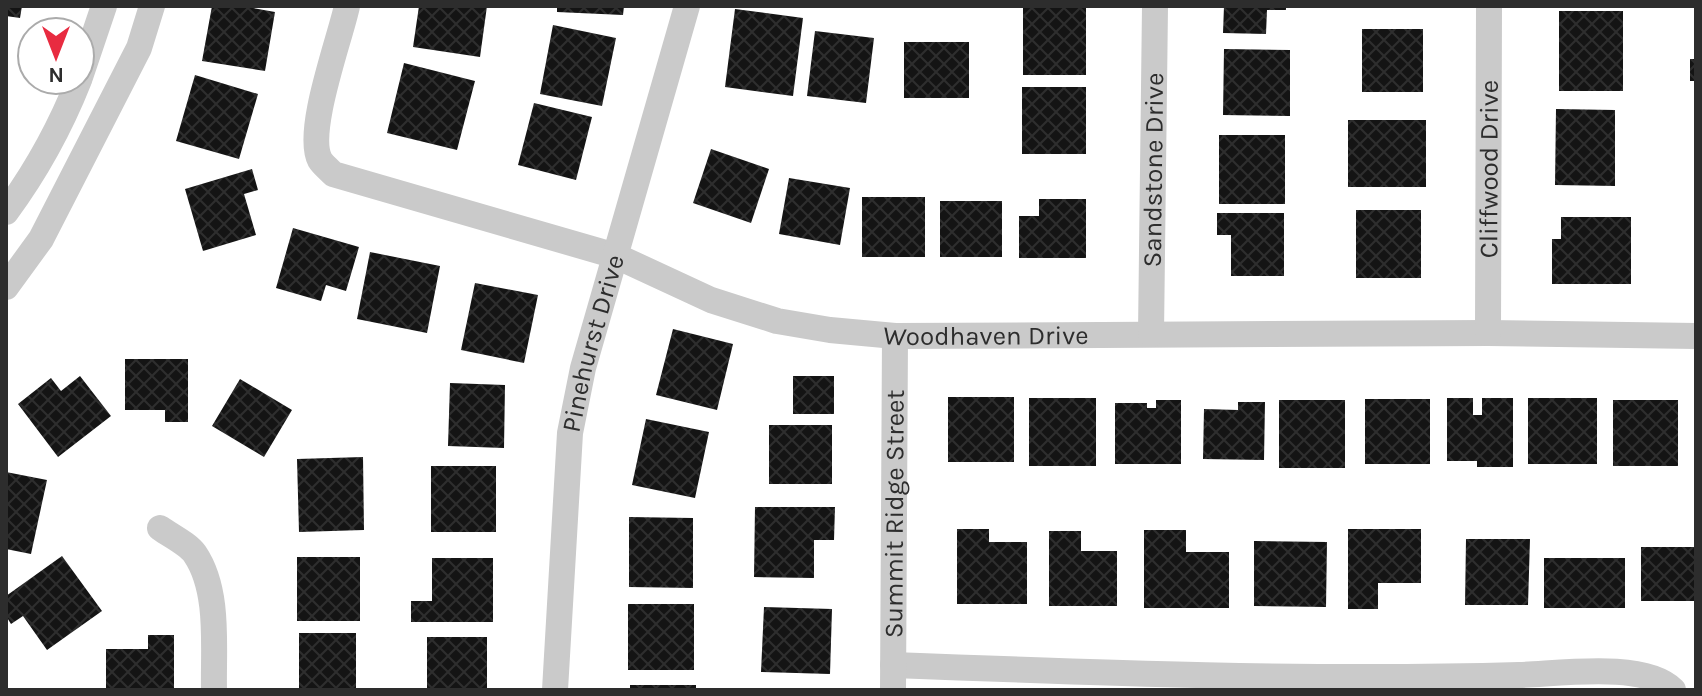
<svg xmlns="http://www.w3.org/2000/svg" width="1702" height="696" viewBox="0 0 1702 696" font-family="Karla,sans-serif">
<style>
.building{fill:url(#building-cross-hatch)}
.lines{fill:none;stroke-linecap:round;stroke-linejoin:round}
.minor{stroke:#cacaca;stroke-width:26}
.labels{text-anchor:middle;stroke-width:8;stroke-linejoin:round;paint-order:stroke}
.street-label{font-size:26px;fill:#2d2d2d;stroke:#fff}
</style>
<defs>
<pattern id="building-cross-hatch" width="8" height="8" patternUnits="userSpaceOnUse" patternTransform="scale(2)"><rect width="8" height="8" fill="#141414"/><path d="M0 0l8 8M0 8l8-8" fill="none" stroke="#2e2e2e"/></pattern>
</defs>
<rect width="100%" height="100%" fill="#fff"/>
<path class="building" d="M 6,6 L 22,6 L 20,18 L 6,16 Z
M 212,6 L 242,6 L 275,12 L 265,71 L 202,61 Z
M 419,6 L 487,6 L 480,57 L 413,47 Z
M 557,6 L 624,6 L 623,15 L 557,12 Z
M 1023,6 L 1086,6 L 1086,75 L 1023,75 Z
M 1224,6 L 1286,6 L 1286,10 L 1267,10 L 1266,34 L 1223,33 Z
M 735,9 L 803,18 L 793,96 L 725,87 Z
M 1559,11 L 1623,11 L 1623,91 L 1559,91 Z
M 553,25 L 616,38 L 602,106 L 540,94 Z
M 1362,29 L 1423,29 L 1423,92 L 1362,92 Z
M 815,31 L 874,38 L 866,103 L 807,96 Z
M 904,42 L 969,42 L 969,98 L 904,98 Z
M 1224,49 L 1290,50 L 1290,116 L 1223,115 Z
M 1690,59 L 1696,59 L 1696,81 L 1690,81 Z
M 404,63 L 475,81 L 457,150 L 387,133 Z
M 195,75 L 258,94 L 239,159 L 176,141 Z
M 1022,87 L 1086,87 L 1086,154 L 1022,154 Z
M 534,103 L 592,117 L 576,180 L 518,165 Z
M 1556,109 L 1615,110 L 1615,186 L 1555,185 Z
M 1348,120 L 1426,120 L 1426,187 L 1348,187 Z
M 1219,135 L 1285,135 L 1285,204 L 1219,204 Z
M 711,149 L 769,169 L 751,223 L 693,203 Z
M 252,169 L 258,190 L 244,194 L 256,235 L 203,251 L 185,189 Z
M 789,178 L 850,188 L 840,245 L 779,234 Z
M 862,197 L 925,197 L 925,257 L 862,257 Z
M 1039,199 L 1086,199 L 1086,258 L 1019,258 L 1019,216 L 1039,216 Z
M 940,201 L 1002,201 L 1002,257 L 940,257 Z
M 1356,210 L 1421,210 L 1421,278 L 1356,278 Z
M 1217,213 L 1284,213 L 1284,276 L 1231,276 L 1231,235 L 1217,235 Z
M 1561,217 L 1631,217 L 1631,284 L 1552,284 L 1552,239 L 1561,239 Z
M 293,228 L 359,247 L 346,291 L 326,285 L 321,301 L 276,288 Z
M 370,252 L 440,266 L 427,333 L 357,319 Z
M 475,283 L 538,295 L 524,363 L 461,350 Z
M 673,329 L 733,344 L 717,410 L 656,395 Z
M 125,359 L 188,359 L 188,422 L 165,422 L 165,410 L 125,410 Z
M 80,376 L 111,416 L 58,457 L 18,404 L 51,378 L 61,391 Z
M 793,376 L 834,376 L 834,414 L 793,414 Z
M 240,379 L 292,410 L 264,457 L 212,426 Z
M 450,383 L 505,385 L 504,448 L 448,446 Z
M 948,397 L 1014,397 L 1014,462 L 948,462 Z
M 1029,398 L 1096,398 L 1096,466 L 1029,466 Z
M 1447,398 L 1473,398 L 1473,415 L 1482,415 L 1482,398 L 1513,398 L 1513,467 L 1477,467 L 1477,461 L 1447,461 Z
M 1528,398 L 1597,398 L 1597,464 L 1528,464 Z
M 1365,399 L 1430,399 L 1430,464 L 1365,464 Z
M 1156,400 L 1181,400 L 1181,464 L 1115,464 L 1115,403 L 1147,403 L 1147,408 L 1156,408 Z
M 1279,400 L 1345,400 L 1345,468 L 1279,468 Z
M 1613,400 L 1678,400 L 1678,466 L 1613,466 Z
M 1238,402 L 1265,402 L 1264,460 L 1203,459 L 1204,409 L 1238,410 Z
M 646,419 L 709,432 L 695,498 L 632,485 Z
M 769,425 L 832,425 L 832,484 L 769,484 Z
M 363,457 L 364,530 L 299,532 L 297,459 Z
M 431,466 L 496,466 L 496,532 L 431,532 Z
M 6,472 L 47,480 L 31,554 L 6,549 Z
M 755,507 L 835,507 L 834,540 L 814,540 L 814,578 L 754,577 Z
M 629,517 L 693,518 L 693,588 L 629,587 Z
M 957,529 L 989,529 L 989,542 L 1027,542 L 1027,604 L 957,604 Z
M 1348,529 L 1421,529 L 1421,583 L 1378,583 L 1378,609 L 1348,609 Z
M 1144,530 L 1186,530 L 1186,552 L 1229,552 L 1229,608 L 1144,608 Z
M 1049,531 L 1081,531 L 1081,551 L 1117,551 L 1117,606 L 1049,606 Z
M 1466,539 L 1530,539 L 1528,605 L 1465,605 Z
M 1254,541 L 1327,542 L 1326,607 L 1254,606 Z
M 1641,547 L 1696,547 L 1696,601 L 1641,601 Z
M 62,556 L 102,611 L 47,650 L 23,616 L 11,624 L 6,616 L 6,596 Z
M 297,557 L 360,557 L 360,621 L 297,621 Z
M 432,558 L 493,558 L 493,622 L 411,622 L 411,601 L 432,601 Z
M 1544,558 L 1625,558 L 1625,608 L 1544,608 Z
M 628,604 L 694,604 L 694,670 L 628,670 Z
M 764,607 L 832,609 L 830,674 L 761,672 Z
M 299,633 L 356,633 L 356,690 L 299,690 Z
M 148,635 L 174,635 L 174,690 L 106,690 L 106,649 L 148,649 Z
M 427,637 L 487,637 L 487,690 L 427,690 Z
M 630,685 L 696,685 L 696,690 L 630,690 Z"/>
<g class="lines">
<g class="minor">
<path id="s1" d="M 347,6 C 340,39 305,132 320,160 C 323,165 329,169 333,174 L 616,256 L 711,300 L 777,321 L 830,330 L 895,336 L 1488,333 L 1696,336"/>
<path d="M 80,77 L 104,6"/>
<path d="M 6,212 C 37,170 60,128 79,80"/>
<path d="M 6,287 L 41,239 L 139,48 L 152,6"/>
<path id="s2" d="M 1488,333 L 1489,6"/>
<path id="s3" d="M 1151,334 L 1155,6"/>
<path d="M 160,528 C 171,536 188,544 195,554 C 220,591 213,648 214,690"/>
<path d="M 893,665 C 1101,673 1311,681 1519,675 C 1558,674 1644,661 1673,690"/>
<path id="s4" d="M 555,690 L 570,433 L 583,368 L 687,6"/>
<path id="s5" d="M 893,690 L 895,336"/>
</g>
</g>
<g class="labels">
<g class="street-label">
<text dy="9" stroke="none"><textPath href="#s3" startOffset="164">Sandstone Drive</textPath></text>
<text dy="9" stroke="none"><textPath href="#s2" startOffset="164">Cliffwood Drive</textPath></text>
<text dy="9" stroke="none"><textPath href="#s1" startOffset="856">Woodhaven Drive</textPath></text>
<text dy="9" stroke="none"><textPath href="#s4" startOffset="350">Pinehurst Drive</textPath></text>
<text dy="9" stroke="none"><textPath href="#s5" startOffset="176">Summit Ridge Street</textPath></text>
</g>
</g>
<rect width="1702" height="696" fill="none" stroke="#2d2d2d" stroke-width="16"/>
<g transform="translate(56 56) rotate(180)"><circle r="38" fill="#ffffff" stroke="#ababab" stroke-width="2"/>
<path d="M0-6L14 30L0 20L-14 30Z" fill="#e82b40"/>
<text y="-12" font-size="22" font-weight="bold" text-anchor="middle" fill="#2d2d2d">N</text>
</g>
</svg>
